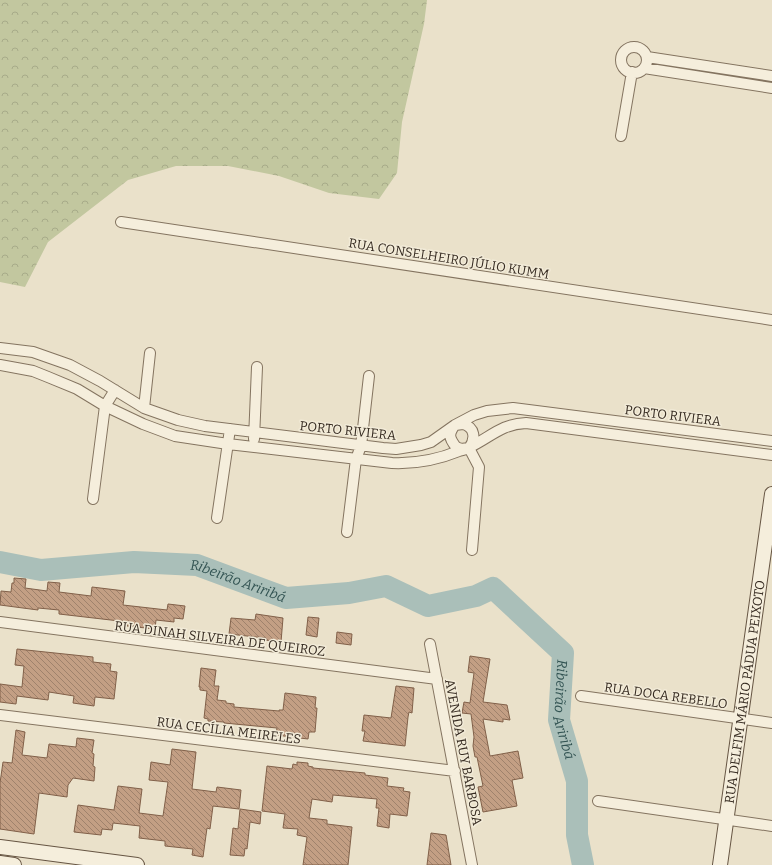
<svg xmlns="http://www.w3.org/2000/svg" width="772" height="865" viewBox="0 0 772 865" font-family="Bitter,serif">
<style>
.forest{fill:url(#forest-crowns)}
.lines{fill:none;stroke-linecap:round;stroke-linejoin:round}
.river{stroke:#aabfb9;stroke-width:22}
.building{fill:url(#building-back-hatch);stroke:#816049}
.street-casing{stroke:#847460;stroke-width:12}
.secondary-casing{stroke:#665543;stroke-width:16}
.street{stroke:#f5eedc;stroke-width:10}
.secondary{stroke:#f5eedc;stroke-width:14}
.labels{text-anchor:middle;stroke-width:3;stroke-linejoin:round;paint-order:stroke}
.street-label{font-size:13px;fill:#372c22;stroke:#f2ebd8}
.water-label{font-size:14px;font-style:italic;fill:#335453;stroke:#f2ebd8}
</style>
<defs>
<pattern id="forest-crowns" width="20" height="18" patternUnits="userSpaceOnUse"><rect width="20" height="18" fill="#c2c79f"/><path d="M2 6a3 3 0 1 1 6 0M12 15a3 3 0 1 1 6 0" fill="none" stroke="#a7ab89"/></pattern>
<pattern id="building-back-hatch" width="6" height="6" patternUnits="userSpaceOnUse"><rect width="6" height="6" fill="#c39f84"/><path d="M-1 5l2 2M0 0l6 6M5-1l2 2" fill="none" stroke="#9f826c"/></pattern>
</defs>
<rect width="100%" height="100%" fill="#eae1ca"/>
<path class="forest" d="M 0,0 L 427,0 L 424,24 L 402,122 L 397,173 L 379,199 L 329,193 L 279,176 L 228,166 L 176,166 L 128,180 L 48,242 L 25,287 L 0,282 Z"/>
<g class="lines">
<path class="river" id="s1" d="M 0,562 L 41,570 L 134,562 L 197,565 L 286,598 L 349,593 L 386,586 L 428,606 L 476,596 L 493,588 L 563,653 L 559,720 L 577,781 L 577,835 L 583,865"/>
</g>
<path class="building" d="M 14,578 L 26,579 L 25,588 L 47,591 L 48,582 L 60,583 L 59,592 L 91,596 L 92,587 L 125,591 L 123,605 L 167,610 L 168,604 L 185,606 L 183,619 L 174,618 L 174,622 L 156,620 L 155,629 L 127,626 L 128,622 L 59,614 L 59,610 L 38,608 L 38,610 L 0,605 L 1,591 L 11,592 L 12,583 L 14,583 Z
M 256,614 L 283,618 L 281,642 L 265,640 L 265,638 L 229,634 L 231,618 L 255,620 Z
M 308,617 L 319,618 L 317,637 L 306,635 Z
M 337,632 L 352,634 L 351,645 L 336,643 Z
M 17,649 L 93,657 L 93,662 L 111,664 L 110,671 L 117,672 L 114,699 L 95,697 L 94,706 L 73,703 L 74,696 L 49,692 L 48,700 L 17,696 L 16,704 L 0,702 L 0,684 L 22,687 L 24,666 L 15,665 Z
M 470,656 L 490,659 L 483,702 L 507,705 L 510,720 L 503,719 L 503,722 L 483,719 L 490,756 L 518,751 L 523,778 L 512,780 L 517,806 L 483,812 L 478,787 L 483,786 L 477,757 L 475,757 L 473,746 L 474,737 L 471,714 L 462,713 L 464,702 L 470,703 L 474,673 L 468,672 Z
M 201,668 L 216,670 L 214,686 L 219,686 L 217,700 L 226,701 L 226,703 L 234,704 L 234,707 L 279,711 L 279,710 L 283,710 L 285,693 L 316,697 L 315,708 L 317,708 L 315,732 L 309,732 L 308,739 L 276,735 L 277,728 L 224,723 L 224,722 L 208,721 L 208,719 L 204,718 L 207,691 L 200,690 L 200,687 L 199,687 Z
M 396,686 L 414,688 L 412,713 L 409,712 L 408,717 L 405,746 L 363,741 L 365,731 L 362,731 L 364,715 L 391,718 Z
M 16,730 L 25,732 L 22,755 L 47,758 L 49,744 L 76,747 L 77,738 L 94,740 L 92,753 L 94,754 L 93,766 L 95,767 L 94,781 L 73,778 L 68,785 L 67,797 L 39,793 L 34,834 L 0,829 L 0,783 L 3,762 L 12,763 Z
M 172,749 L 196,752 L 192,789 L 216,792 L 217,787 L 241,790 L 239,809 L 213,806 L 210,829 L 207,828 L 203,857 L 192,855 L 193,849 L 165,846 L 165,841 L 139,838 L 140,826 L 113,823 L 112,830 L 102,829 L 101,835 L 74,832 L 78,805 L 114,810 L 118,786 L 142,789 L 139,813 L 163,816 L 168,782 L 149,780 L 151,762 L 170,765 Z
M 297,762 L 308,763 L 308,766 L 313,767 L 313,768 L 365,773 L 365,775 L 388,778 L 387,786 L 404,788 L 403,791 L 410,792 L 407,816 L 390,814 L 389,828 L 377,826 L 379,808 L 376,808 L 377,799 L 333,795 L 332,802 L 312,799 L 309,818 L 327,820 L 327,824 L 352,827 L 348,865 L 303,865 L 307,837 L 297,835 L 298,829 L 283,828 L 285,814 L 262,811 L 267,766 L 292,769 L 293,764 L 297,765 Z
M 240,809 L 261,812 L 260,824 L 250,822 L 247,849 L 245,848 L 244,856 L 230,855 L 233,828 L 238,829 Z
M 431,833 L 446,835 L 451,865 L 427,865 Z"/>
<g class="lines">
<g class="street-casing">
<path id="street" d="M621 60a13 13 0 1 1 26 0a13 13 0 1 1-26 0Z
M 647,57 L 772,76
M 644,68 L 772,88
M 621,136 L 632,72
M 121,222 L 772,320
M 0,348 L 33,352 L 70,365 L 100,381 L 144,408 L 178,420 L 205,426 L 383,448 L 396,449 L 421,445 L 431,442 L 455,425 L 474,415 L 487,411 L 513,408 L 772,441
M 0,365 L 33,371 L 48,377 L 77,389 L 105,406 L 143,424 L 175,436 L 228,444 L 392,463 C 416,464 437,460 459,451 C 463,450 467,449 470,447 C 491,437 501,424 526,423 L 772,455
M 144,408 L 150,353
M 463,424 C 475,427 476,439 469,448 L 461,449 L 456,447 C 449,438 448,434 455,425 Z
M 254,439 L 257,367
M 469,448 L 479,467 L 472,550
M 93,499 L 105,406 L 115,390
M 217,518 L 230,429
M 347,532 L 356,459 L 361,446 L 369,376
M 0,622 L 437,679
M 430,644 L 472,865
M 581,696 L 772,723
M 0,715 L 455,771
M 598,801 L 772,826"/>
</g>
<g class="secondary-casing">
<g id="secondary">
<path d="M 0,847 L 137,865"/>
<path d="M 0,863 L 14,865"/>
<path id="s2" d="M 720,865 L 772,494"/>
</g>
</g>
<use href="#street" class="street"/>
<use href="#secondary" class="secondary"/>
</g>
<g class="labels">
<g class="street-label">
<text transform="translate(449 258) rotate(9)" y="5">RUA CONSELHEIRO JÚLIO KUMM</text>
<text transform="translate(673 415) rotate(7)" y="5">PORTO RIVIERA</text>
<text transform="translate(348 430) rotate(6)" y="5">PORTO RIVIERA</text>
<text transform="translate(220 638) rotate(7)" y="5">RUA DINAH SILVEIRA DE QUEIROZ</text>
<text dy="5" stroke="none"><textPath href="#s2" startOffset="175">RUA DELFIM MÁRIO PÁDUA PEIXOTO</textPath></text>
<text transform="translate(666 695) rotate(8)" y="5">RUA DOCA REBELLO</text>
<text transform="translate(229 730) rotate(7)" y="5">RUA CECÍLIA MEIRELES</text>
<text transform="translate(464 752) rotate(79)" y="5">AVENIDA RUY BARBOSA</text>
</g>
<g class="water-label">
<text dy="5" stroke="none"><textPath href="#s1" startOffset="242">Ribeirão Ariribá</textPath></text>
<text dy="5" stroke="none"><textPath href="#s1" startOffset="661">Ribeirão Ariribá</textPath></text>
</g>
</g>
</svg>
